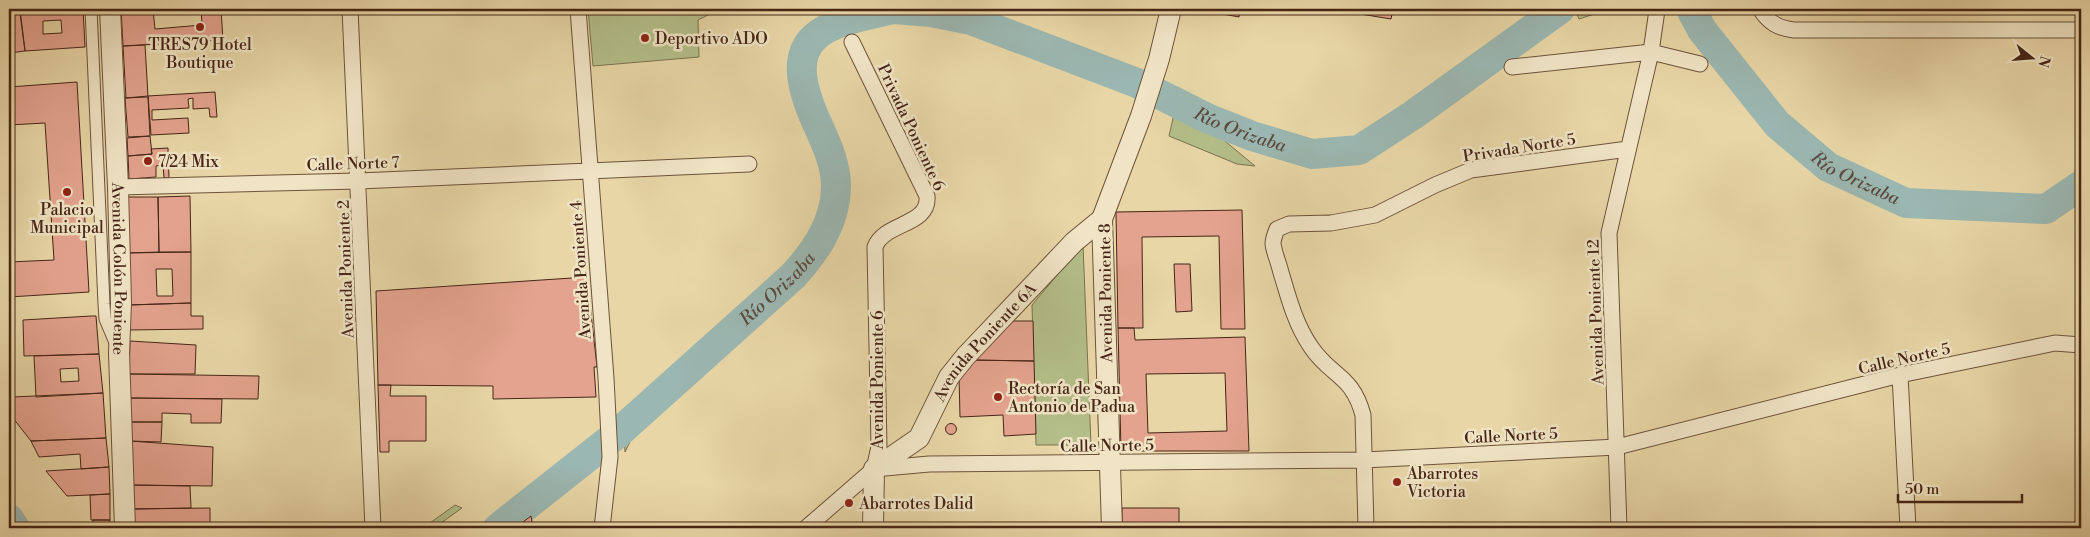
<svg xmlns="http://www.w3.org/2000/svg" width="2090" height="537" viewBox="0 0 2090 537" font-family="'Libre Bodoni',serif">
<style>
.green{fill:#b3be89;stroke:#7c7250}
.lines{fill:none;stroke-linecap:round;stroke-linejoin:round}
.river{stroke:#9bb7b1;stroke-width:30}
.building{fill:#e4a38f;stroke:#462617;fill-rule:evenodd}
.pedestrian-casing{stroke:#6e523b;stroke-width:13}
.minor-casing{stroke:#6e523b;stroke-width:17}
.tertiary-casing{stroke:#6e523b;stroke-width:22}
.pedestrian{stroke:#f0e4c5;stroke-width:11}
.minor{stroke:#f0e4c5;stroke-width:15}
.tertiary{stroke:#f0e4c5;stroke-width:20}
.poi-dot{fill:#8f2418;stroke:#f0e4c5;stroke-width:2}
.labels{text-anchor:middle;stroke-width:5;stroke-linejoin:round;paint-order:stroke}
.poi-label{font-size:16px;fill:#462617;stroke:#f0e4c5;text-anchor:start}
.street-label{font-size:16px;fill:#462617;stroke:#f0e4c5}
.water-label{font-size:18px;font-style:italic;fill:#5b4a3e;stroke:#f0e4c5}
</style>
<rect width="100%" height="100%" fill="#e8d6a6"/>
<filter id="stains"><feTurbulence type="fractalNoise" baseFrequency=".004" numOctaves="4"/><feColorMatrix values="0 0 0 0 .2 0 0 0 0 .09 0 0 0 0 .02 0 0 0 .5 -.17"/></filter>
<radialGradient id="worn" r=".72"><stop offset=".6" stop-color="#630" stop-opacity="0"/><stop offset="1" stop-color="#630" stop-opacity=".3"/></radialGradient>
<path class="green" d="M 588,9 L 720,9 L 698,20 L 699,57 L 593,66 Z
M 1580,9 L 1610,9 L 1579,19 L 1576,12 Z
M 1190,112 L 1255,166 L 1237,164 L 1169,136 L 1174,114 Z
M 1083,244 L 1091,445 L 1036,445 L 1032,305 Z
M 623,420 L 629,430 L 626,431 L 627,442 L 630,442 L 625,452 Z
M 455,505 L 462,508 L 434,528 L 423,528 Z"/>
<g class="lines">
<g class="river">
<path id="s1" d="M 894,9 L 931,12 L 971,20 L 1137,83 L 1209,119 L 1252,136 L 1312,154 L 1359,150 L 1413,115 L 1560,9"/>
<path id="s2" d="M 1691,9 L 1702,30 L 1777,124 L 1828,167 L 1906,203 L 2046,209 L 2081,185"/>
<path d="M 9,519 L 15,528"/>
<path id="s3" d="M 498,528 L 617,434 L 793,276 C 816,251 836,222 836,186 C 836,163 825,141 816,121 C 778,36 820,24 894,9"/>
</g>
</g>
<path class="building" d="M 9,9 L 20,9 L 20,13 L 9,14 Z
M 20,9 L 83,9 L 85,47 L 25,51 ZM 61,20 L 62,33 L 43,34 L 43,21 Z
M 121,9 L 153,9 L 155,29 L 202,25 L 201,9 L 221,9 L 223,40 L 123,46 Z
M 1196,9 L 1240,9 L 1239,17 Z
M 1330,9 L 1393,9 L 1391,19 Z
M 20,13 L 25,51 L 9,53 L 9,14 Z
M 145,45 L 148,96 L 126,98 L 123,46 Z
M 77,82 L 89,292 L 9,297 L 9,262 L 54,260 L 45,123 L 9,125 L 9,87 Z
M 215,92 L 217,117 L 210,117 L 209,108 L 193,109 L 193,98 L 188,99 L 189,108 L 152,110 L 152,120 L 188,118 L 189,133 L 151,135 L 148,96 Z
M 148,97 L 150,136 L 128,137 L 125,98 Z
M 150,136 L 152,154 L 128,156 L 127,138 Z
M 168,148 L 169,178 L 164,178 L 163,165 L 156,166 L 156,177 L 129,179 L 128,156 L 152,154 L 151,149 Z
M 190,196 L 191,252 L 159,252 L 158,197 Z
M 126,197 L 158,197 L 159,252 L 126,253 Z
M 1242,210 L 1245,329 L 1221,329 L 1219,236 L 1142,237 L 1143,328 L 1118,328 L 1116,212 Z
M 191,252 L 191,303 L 128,305 L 126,253 ZM 156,269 L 172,269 L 173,296 L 157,296 Z
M 1174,264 L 1190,264 L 1192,311 L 1176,312 Z
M 587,277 L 597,367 L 594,367 L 596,397 L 493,399 L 493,386 L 378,385 L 376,291 Z
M 191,303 L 191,316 L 203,316 L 203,329 L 128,330 L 128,305 Z
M 91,316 L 96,316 L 99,354 L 24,356 L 23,320 Z
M 1005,321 L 1033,321 L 1034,361 L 970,360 Z
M 1118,328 L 1134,328 L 1135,340 L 1245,337 L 1249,451 L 1121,451 ZM 1225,373 L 1227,431 L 1148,433 L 1146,374 Z
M 130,341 L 196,345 L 195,374 L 129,374 Z
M 99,354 L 103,393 L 36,397 L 34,356 ZM 78,368 L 79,381 L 61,382 L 60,369 Z
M 970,360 L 1034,361 L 1036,434 L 1004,436 L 1003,415 L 960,417 L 959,376 Z
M 129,374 L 259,376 L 258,399 L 129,398 Z
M 378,385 L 391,385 L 390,396 L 426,396 L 426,441 L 389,441 L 389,452 L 380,452 Z
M 103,393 L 106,438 L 31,441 L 9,413 L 12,397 Z
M 129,398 L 222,399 L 221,423 L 191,423 L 191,414 L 162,413 L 162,422 L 130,422 Z
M 130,422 L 162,422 L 161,442 L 130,441 Z
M945.5 429a5.5 5.5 0 1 1 11 0a5.5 5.5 0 1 1-11 0Z
M 106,438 L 109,467 L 81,469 L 80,454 L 39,457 L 31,441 Z
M 130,441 L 213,447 L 212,486 L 131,485 Z
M 109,467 L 110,494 L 67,496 L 46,471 Z
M 131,485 L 190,486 L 191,508 L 132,509 Z
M 110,494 L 110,520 L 91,520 L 90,495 Z
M 210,508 L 210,528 L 132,528 L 132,509 Z
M 1122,508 L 1179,508 L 1179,528 L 1122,528 Z
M 531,516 L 533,528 L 515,528 Z
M 93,520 L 110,520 L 110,528 L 93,528 Z
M 349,526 L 349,528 L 301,528 Z"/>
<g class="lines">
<g class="pedestrian-casing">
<path id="pedestrian" d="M 91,9 L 104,304 L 105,319 L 116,345"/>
</g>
<g class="minor-casing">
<path id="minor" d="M 350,9 L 373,528
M 578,9 L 606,378 L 610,457 L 602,528
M 1760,9 C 1769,23 1778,28 1794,30 L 2081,30
M 852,42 L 927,196 C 930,226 884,222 875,247 L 879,447 L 874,469
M 1512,67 L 1651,52 L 1700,64
M 118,187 L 359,181 L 749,164
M 1900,375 L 1908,528
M 806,528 L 874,469 L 929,464 L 1364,460 L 1617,447 L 1900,375 L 2055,343 L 2081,345
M 1366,528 L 1363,415 C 1352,374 1331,377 1311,347 C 1295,324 1288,296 1280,269 C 1278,261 1274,252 1273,244 C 1273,239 1275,234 1277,229 L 1289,224 L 1331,223 L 1375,215 L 1435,185 L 1471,170 L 1628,149
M 1619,528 L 1609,233 L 1651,52 L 1657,10"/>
</g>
<g class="tertiary-casing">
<g id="tertiary">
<path id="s4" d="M 110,9 L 118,187 L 121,303 L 119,353 L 125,528"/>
<path id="s5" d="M 873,528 L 874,469 L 919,438 L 949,377 L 965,357 L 1074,242 L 1102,219"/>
<path d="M 1112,528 L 1102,219 L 1141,116 L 1159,59 L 1171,9"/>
</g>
</g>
<use href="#pedestrian" class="pedestrian"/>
<use href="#minor" class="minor"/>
<use href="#tertiary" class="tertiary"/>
</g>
<g class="poi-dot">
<circle cx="200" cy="27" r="5"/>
<circle cx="645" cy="38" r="5"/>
<circle cx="148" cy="161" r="5"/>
<circle cx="67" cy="192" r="5"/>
<circle cx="998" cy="397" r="5"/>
<circle cx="1397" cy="482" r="5"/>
<circle cx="849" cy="503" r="5"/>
</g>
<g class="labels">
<g class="poi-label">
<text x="655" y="44">Deportivo ADO</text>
<text x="200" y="50" text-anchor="middle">TRES79 Hotel<tspan x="200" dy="18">Boutique</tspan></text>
<text x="158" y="167">7/24 Mix</text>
<text x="67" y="215" text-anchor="middle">Palacio<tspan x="67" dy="18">Municipal</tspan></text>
<text x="1008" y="394">Rectoría de San<tspan x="1008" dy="18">Antonio de Padua</tspan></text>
<text x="1407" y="479">Abarrotes<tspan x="1407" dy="18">Victoria</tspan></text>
<text x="859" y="509">Abarrotes Dalid</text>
</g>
<g class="street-label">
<text transform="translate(912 127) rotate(65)" y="6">Privada Poniente 6</text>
<text transform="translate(1519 147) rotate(-9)" y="6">Privada Norte 5</text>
<text transform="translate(353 163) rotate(-2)" y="6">Calle Norte 7</text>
<text dy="6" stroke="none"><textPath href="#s4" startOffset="260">Avenida Colón Poniente</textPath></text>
<text transform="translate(345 269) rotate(-92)" y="6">Avenida Poniente 2</text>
<text transform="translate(580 270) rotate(-94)" y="6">Avenida Poniente 4</text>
<text transform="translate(1105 293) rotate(-91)" y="6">Avenida Poniente 8</text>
<text transform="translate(1595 312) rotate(-92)" y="6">Avenida Poniente 12</text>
<text dy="6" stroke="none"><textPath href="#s5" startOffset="231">Avenida Poniente 6A</textPath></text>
<text transform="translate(1904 358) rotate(-13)" y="6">Calle Norte 5</text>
<text transform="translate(877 380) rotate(-90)" y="6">Avenida Poniente 6</text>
<text transform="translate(1511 435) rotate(-3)" y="6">Calle Norte 5</text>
<text transform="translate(1107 445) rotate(-1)" y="6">Calle Norte 5</text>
</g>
<g class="water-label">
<text dy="6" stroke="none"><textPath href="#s1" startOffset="369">Río Orizaba</textPath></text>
<text dy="6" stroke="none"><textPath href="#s2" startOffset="240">Río Orizaba</textPath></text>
<text dy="6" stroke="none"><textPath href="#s3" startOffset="368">Río Orizaba</textPath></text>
</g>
</g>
<rect width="2090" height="537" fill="none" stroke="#e8d6a6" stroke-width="30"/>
<rect x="10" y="10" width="2070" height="517" fill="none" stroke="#462617" stroke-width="2.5"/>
<rect x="15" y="15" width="2060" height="507" fill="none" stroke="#462617"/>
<g transform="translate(2032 58) rotate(107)" stroke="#f0e4c5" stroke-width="4" paint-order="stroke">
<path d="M0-4L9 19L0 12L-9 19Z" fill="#462617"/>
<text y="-8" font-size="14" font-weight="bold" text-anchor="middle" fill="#462617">N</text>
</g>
<path d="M1898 494v8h124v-8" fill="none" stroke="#462617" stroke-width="2.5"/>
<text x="1905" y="494" font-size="15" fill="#462617" stroke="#f0e4c5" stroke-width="4" paint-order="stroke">50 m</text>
<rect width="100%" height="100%" filter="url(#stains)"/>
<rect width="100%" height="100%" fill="url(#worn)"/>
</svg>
